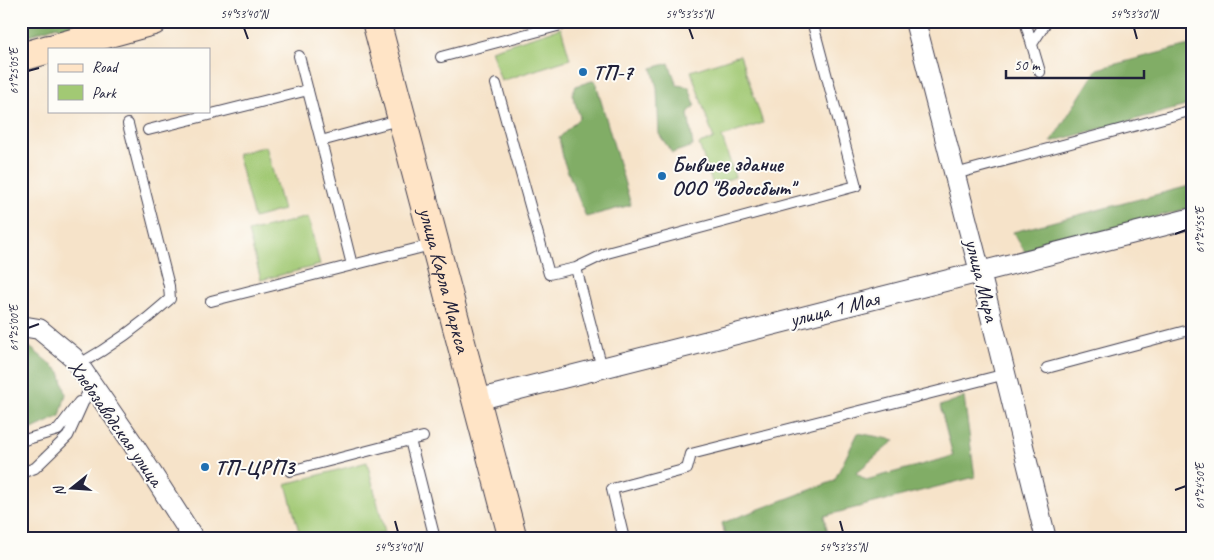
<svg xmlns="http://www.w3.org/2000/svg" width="1214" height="560" viewBox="0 0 1214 560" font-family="Caveat,sans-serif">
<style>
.green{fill:#a2c974;stroke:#627658}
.forest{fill:#81ad66;stroke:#526850}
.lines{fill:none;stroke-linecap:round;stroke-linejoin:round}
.service-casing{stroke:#423f50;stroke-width:12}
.minor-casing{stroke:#423f50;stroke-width:22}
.secondary-casing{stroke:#423f50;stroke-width:30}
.service{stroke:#fff;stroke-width:10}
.minor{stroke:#fff;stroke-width:20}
.secondary{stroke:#ffe4c6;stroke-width:28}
.ticks{fill:none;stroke:#22223b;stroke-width:2}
.poi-dot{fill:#1f6fb2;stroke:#fdfcf7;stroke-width:2}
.labels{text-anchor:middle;stroke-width:4;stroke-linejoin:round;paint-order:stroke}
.poi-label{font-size:21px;font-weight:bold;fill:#22223b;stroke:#fdfcf7;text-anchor:start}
.street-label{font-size:21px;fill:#22223b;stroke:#fdfcf7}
.neatline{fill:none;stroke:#22223b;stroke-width:2}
.ticks-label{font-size:12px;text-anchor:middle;fill:#22223b}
</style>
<rect width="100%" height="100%" fill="#fdfcf7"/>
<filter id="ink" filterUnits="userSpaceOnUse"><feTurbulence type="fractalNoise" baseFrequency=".02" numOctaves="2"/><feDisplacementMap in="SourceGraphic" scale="10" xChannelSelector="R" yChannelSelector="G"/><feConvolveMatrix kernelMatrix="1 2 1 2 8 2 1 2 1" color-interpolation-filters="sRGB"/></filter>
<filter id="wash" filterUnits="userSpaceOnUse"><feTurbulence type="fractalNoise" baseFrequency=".0096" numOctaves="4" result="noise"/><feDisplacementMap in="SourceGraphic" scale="20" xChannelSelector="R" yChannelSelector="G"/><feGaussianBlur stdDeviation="1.12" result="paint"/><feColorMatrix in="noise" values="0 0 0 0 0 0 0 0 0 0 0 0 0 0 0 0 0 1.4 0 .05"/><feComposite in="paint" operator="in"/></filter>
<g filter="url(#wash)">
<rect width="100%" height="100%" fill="#f6e3c9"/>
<path class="green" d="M 561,28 L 570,59 L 501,81 L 491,50 Z
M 740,55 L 763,123 L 722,137 L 735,177 L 713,185 L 699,144 L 714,139 L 691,71 Z
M 266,146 L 283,210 L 254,218 L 237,154 Z
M 308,217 L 320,265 L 261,280 L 248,232 Z
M 367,462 L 385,532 L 360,539 L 301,539 L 286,484 Z"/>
<path class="forest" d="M 21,21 L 114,21 L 64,35 L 57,26 L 21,38 Z
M 1193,44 L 1193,104 L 1051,142 L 1097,69 Z
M 669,63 L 677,85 L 689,87 L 695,105 L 688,113 L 693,146 L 672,153 L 659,134 L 657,88 L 652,68 Z
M 595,80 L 631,205 L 586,217 L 564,162 L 559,138 L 580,117 L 572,94 L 576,86 Z
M 1193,185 L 1193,207 L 1025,252 L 1013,232 Z
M 21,343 L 26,344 L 60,372 L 66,394 L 60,416 L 28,431 L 21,416 Z
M 964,397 L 975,477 L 824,516 L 829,539 L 726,539 L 722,523 L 834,481 L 858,433 L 895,440 L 856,473 L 866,480 L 953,456 L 940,406 Z"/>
</g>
<g filter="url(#ink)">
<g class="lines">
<g class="service-casing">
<path id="service" d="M 1025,21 L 1040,72
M 1032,44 L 1047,21
M 299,56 L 321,141
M 441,57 L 576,21
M 496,84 L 549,274 L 576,268 L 602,368
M 148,130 L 308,90
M 955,174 L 1193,110
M 352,265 L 321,141 L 402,119
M 576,268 L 607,253 L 856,186 L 812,21
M 211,301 L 435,244
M 78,365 C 112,346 141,325 170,299 L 169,286 L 128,124
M 1047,368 L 1193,329
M 410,440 L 423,437
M 21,441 L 58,430 L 79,402
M 290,471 L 410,440 L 435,539
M 21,473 L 35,468 L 68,436 L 91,385
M 624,539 L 612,489 L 687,469 L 691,454 L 1006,374"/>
</g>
<g class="minor-casing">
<path id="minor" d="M 915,21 L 980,272 L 1046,539
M 21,326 L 39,329 L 73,357 L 131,441 L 194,539
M 476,400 L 1193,218"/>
</g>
<g class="secondary-casing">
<g id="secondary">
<path id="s1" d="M 376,21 L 513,539"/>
<path d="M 51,49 L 153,21"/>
<path d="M 21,57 L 49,49"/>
</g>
</g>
<use href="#service" class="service"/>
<use href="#minor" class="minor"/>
<use href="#secondary" class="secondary"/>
</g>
</g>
<path class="ticks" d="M 244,28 L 248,39M 689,28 L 693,39M 1134,28 L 1137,39M 28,71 L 39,68M 1175,234 L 1186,230M 28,328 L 39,324M 1175,490 L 1186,486M 395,521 L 398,532M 840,521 L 843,532"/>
<g class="poi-dot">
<circle cx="583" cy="72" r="5"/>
<circle cx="662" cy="176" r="5"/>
<circle cx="205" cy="467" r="5"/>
</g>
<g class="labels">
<g class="poi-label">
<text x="593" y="79">ТП-7</text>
<text x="672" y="171">Бывшее здание<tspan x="672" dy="24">ООО "Водосбыт"</tspan></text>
<text x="215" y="474">ТП-ЦРП3</text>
</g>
<g class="street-label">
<text dy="7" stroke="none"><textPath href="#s1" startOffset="268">улица Карла Маркса</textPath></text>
<text transform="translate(982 280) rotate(76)" y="7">улица Мира</text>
<text transform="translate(834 309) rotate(-14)" y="7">улица 1 Мая</text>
<text transform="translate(116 423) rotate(55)" y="7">Хлебозаводская улица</text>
</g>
</g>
<rect width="1214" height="560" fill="none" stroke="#fdfcf7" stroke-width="55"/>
<rect x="48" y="48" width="162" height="65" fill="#fdfcf7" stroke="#a5a5ac"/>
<rect x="58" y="64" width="25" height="8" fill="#ffe4c6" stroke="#a5a5ac"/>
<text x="92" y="72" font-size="15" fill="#22223b">Road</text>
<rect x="58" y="85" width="25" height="15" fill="#a2c974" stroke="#a5a5ac"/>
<text x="92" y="98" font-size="15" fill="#22223b">Park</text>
<g transform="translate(72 488) rotate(253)" stroke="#fdfcf7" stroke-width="4" paint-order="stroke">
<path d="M0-4L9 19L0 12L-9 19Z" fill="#22223b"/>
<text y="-8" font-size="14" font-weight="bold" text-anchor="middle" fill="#22223b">N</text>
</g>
<path d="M1006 70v8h138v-8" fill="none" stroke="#22223b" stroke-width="2.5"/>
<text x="1014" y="70" font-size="15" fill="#22223b" stroke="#fdfcf7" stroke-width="4" paint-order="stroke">50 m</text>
<rect x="28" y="28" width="1158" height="504" class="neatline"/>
<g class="ticks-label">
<text x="244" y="18">54°53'40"N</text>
<text x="689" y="18">54°53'35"N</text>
<text x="1134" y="18">54°53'30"N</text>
<text transform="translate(14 71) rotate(-90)" y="4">61°25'05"E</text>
<text transform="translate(1200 230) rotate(-90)" y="4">61°24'55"E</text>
<text transform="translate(14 328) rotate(-90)" y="4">61°25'00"E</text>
<text transform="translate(1200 486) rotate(-90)" y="4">61°24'50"E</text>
<text x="398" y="551">54°53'40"N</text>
<text x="843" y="551">54°53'35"N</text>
</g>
</svg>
